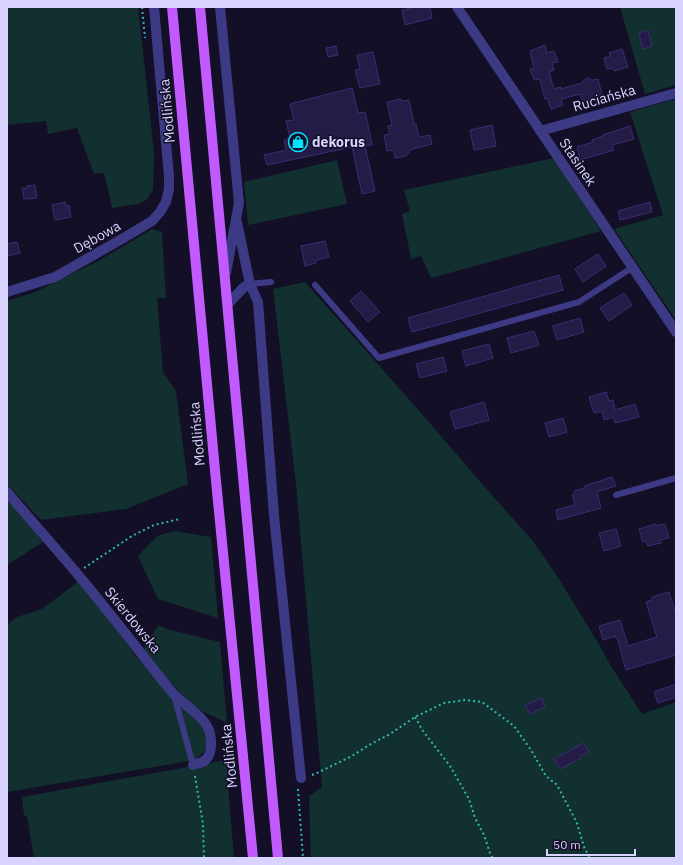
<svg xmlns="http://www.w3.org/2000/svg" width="683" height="865" viewBox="0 0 683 865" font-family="'IBM Plex Sans',sans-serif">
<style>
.green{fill:#12302f}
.building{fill:#241b47;stroke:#3b2d73}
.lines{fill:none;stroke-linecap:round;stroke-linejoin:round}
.path{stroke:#2fb8b0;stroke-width:2;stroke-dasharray:2 3;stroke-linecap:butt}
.lane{stroke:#3d3a85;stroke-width:6}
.street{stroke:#3d3a85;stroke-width:10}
.primary{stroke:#c25bff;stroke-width:10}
.labels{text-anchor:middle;stroke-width:3;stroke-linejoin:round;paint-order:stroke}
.street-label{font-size:14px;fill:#d9d4ff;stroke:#130f26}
.poi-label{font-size:14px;font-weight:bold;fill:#d9d4ff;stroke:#130f26;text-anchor:start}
</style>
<rect width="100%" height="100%" fill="#130f26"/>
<path class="green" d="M 7,7 L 138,7 L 154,152 L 153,190 L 146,200 L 139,204 L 112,208 L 104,173 L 94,174 L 77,128 L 48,134 L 46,121 L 7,125 Z
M 620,7 L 676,7 L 676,85 L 645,94 Z
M 676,99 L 676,320 L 614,229 L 663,215 L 630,112 Z
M 554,158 L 601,231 L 431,278 L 421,256 L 411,259 L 402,214 L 410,211 L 404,190 Z
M 337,160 L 347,204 L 248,225 L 244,182 Z
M 152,229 L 162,232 L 166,298 L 157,298 L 163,372 L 176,391 L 188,484 L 126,509 L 41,520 L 7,484 L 7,301 L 33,293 L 100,260 Z
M 305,282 L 422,414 L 490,493 L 532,540 L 559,579 L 603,651 L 609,663 L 642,714 L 676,702 L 676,858 L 311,858 L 309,796 L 322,787 L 296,484 L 273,289 Z
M 7,497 L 43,542 L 7,565 Z
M 174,531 L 211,537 L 218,618 L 158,599 L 138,556 L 157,536 Z
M 79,581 L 87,590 L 136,656 L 181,706 L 199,723 L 206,732 L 208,742 L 204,752 L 195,760 L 7,792 L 7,625 L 17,617 L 42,609 Z
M 158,625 L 170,630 L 220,642 L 227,723 L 200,710 L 181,694 L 143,650 Z
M 226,760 L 234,858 L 34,858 L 27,816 L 24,816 L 22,797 Z"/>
<path class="building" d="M 415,7 L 430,7 L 432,18 L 405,25 L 402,10 Z
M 648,30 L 652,46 L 643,49 L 639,33 Z
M 545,45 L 547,53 L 554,51 L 558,62 L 552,63 L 554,70 L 549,72 L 554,89 L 561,87 L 561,89 L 582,83 L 584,80 L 589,78 L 592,80 L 598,79 L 602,95 L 596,97 L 597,98 L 583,102 L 580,94 L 561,99 L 563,105 L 551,109 L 547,98 L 545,99 L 540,79 L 534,80 L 530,69 L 534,68 L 530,51 Z
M 336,46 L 338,55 L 328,57 L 326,48 Z
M 622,49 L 628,67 L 614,71 L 613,68 L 607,69 L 604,58 L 610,56 L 609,53 Z
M 373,52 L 380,84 L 360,88 L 355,70 L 360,69 L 357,55 Z
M 352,88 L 358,113 L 365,112 L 370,134 L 372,145 L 365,146 L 375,191 L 362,194 L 352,147 L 267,165 L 264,155 L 286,150 L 284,140 L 290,138 L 286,121 L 294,120 L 290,104 Z
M 401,99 L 402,101 L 409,100 L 414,125 L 416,124 L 419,137 L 430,135 L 432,144 L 412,149 L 406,156 L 395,158 L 394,150 L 387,151 L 384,135 L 390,134 L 388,126 L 392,125 L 387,102 Z
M 492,125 L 496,146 L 474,150 L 470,130 Z
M 630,126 L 634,139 L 612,145 L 614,150 L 580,160 L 577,147 L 593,142 L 592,140 L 603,136 L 603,135 Z
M 35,185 L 37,198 L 24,199 L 22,188 L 27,188 L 27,186 Z
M 65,202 L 66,206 L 69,205 L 71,217 L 55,220 L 52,205 Z
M 650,202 L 652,212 L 620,220 L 618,211 Z
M 325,241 L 329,257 L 316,260 L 316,263 L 305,266 L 301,246 Z
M 17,242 L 20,253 L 7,256 L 7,244 Z
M 598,254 L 606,266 L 583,282 L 575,269 Z
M 559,275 L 563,290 L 412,332 L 408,318 Z
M 361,291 L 380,312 L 368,322 L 350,301 Z
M 624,293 L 632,305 L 609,321 L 600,308 Z
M 580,318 L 584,332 L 557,340 L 553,326 Z
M 534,331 L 539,345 L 511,353 L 507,338 Z
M 489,344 L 493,358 L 466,366 L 462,351 Z
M 443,357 L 447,371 L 420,378 L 416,364 Z
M 606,392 L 609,401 L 613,400 L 615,410 L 635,404 L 639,417 L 615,423 L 613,417 L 604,420 L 602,411 L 594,413 L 589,397 Z
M 484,402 L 489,420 L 455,429 L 450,412 Z
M 563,418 L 567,432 L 549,437 L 545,423 Z
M 612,477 L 616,486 L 597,492 L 601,508 L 558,520 L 556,510 L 575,505 L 572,495 L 575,494 L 574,491 L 585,488 L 584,486 Z
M 656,524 L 656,526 L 665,524 L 669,538 L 660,540 L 661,543 L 648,546 L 646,541 L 643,542 L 639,529 Z
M 616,529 L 621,546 L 604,551 L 599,533 Z
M 669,592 L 676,614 L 676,655 L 626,670 L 617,637 L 616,638 L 615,636 L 603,640 L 599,626 L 620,620 L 628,646 L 657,637 L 646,602 L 652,600 L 652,597 Z
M 676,684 L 676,697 L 658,703 L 654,692 Z
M 541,698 L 545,707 L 530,714 L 525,705 Z
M 584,743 L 589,752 L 580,756 L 581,758 L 560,769 L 554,759 Z"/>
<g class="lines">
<path class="path" d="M 142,7 L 145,38
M 84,568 L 132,536 L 154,525 L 180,519
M 415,717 L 423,731 L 450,766 L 469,799 L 475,818 L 484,835 L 490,853 L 493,858
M 312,775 L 317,773 L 352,756 L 369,745 L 390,734 L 415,717 L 444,703 L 465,700 L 482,702 L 514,726 L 531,750 L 546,776 L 557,785 L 577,823 L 584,847 L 590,858
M 195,776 L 203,824 L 204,858
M 298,789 L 303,858"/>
<path class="lane" d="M 250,284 L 271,282
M 315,285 L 379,358 L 579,302 L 633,267
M 616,495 L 676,478
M 174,695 L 193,765"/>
<path class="street" d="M 220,7 L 239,203 L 226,273
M 457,7 L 676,332
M 540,131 L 676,93
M 236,218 L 250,284 L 258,302 L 274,516 L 301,778
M 7,292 L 55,277 L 127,236 L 152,221 L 160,212 L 166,202 L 169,189 L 169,176 L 154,7
M 228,304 L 244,287 L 250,284
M 7,492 C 29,518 52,544 74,570 C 108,610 139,651 171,691 C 181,703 203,715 209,730 C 212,739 213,755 204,761 C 201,763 196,764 193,765"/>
<path class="primary" d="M 172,7 L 216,481 L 253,858
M 200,7 L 278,858"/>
</g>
<defs>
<g id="shop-ring" transform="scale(1)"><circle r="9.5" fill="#130f26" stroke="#00e5ff" stroke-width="1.5"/><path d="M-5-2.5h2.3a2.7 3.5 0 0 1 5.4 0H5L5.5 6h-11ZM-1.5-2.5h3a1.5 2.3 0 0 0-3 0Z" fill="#00e5ff"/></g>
</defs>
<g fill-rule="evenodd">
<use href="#shop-ring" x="298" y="142"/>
</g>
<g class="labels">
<g class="street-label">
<text transform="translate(604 98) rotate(-16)" y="5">Ruciańska</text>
<text transform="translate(167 111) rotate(-95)" y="5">Modlińska</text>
<text transform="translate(578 162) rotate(56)" y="5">Stasinek</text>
<text transform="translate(97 237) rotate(-29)" y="5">Dębowa</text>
<text transform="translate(197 434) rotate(-95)" y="5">Modlińska</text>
<text transform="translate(133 620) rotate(51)" y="5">Skierdowska</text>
<text transform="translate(229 756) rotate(-96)" y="5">Modlińska</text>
</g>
<g class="poi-label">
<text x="312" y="147">dekorus</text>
</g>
</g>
<rect width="683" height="865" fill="none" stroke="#d9d4ff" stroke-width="16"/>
<path d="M547 849v6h88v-6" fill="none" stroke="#d9d4ff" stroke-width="2"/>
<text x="553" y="849" font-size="12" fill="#d9d4ff" stroke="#130f26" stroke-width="3" paint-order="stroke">50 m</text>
</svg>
